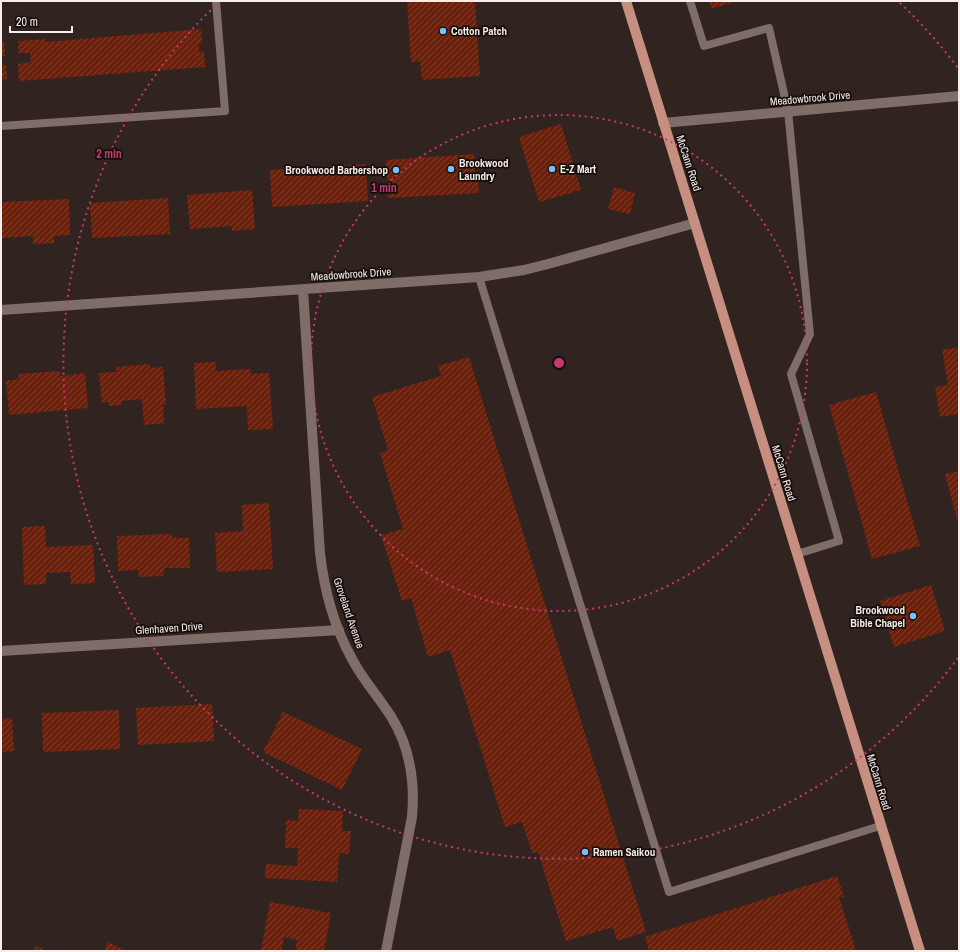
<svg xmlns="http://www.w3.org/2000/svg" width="960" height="952" viewBox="0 0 960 952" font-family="'Archivo Narrow',sans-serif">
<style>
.building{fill:url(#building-hatch)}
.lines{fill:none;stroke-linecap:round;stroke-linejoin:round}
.lane{stroke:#7f6d68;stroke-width:8}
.street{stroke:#7f6d68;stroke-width:10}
.primary{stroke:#c78f80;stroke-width:10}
.ring{fill:none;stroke:#ca3870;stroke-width:2;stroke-dasharray:2 4}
.poi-dot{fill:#7bbef8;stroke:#150e0c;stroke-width:1.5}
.labels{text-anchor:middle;stroke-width:3.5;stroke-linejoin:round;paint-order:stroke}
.poi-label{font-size:11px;font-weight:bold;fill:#f7edea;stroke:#150e0c;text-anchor:start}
.street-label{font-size:11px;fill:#f7edea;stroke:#150e0c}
.centre{fill:#ca3870;stroke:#150e0c;stroke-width:2}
.ring-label{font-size:12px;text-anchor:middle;font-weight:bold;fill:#ca3870;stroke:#150e0c;stroke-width:3.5;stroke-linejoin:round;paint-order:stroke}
</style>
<defs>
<pattern id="building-hatch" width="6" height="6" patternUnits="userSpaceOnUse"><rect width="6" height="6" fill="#6b200b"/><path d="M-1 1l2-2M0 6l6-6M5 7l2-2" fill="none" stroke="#81412f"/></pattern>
</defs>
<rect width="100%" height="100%" fill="#31231f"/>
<path class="building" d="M 407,1 L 475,1 L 480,76 L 422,80 L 420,61 L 411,62 Z
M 709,1 L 736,1 L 712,9 Z
M 201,29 L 202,43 L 199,45 L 199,52 L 204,51 L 205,67 L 19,81 L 18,64 L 31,62 L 30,53 L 19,53 L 18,41 L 45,39 L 45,42 Z
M 4,41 L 5,56 L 1,56 L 1,42 Z
M 1,61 L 2,61 L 2,65 L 6,65 L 7,79 L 1,80 Z
M 561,124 L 581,190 L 539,202 L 519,137 Z
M 474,154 L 476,181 L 478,181 L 479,193 L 388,198 L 386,160 Z
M 366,164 L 368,201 L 272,207 L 270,170 Z
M 614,187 L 635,193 L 630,214 L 608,209 Z
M 252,190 L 255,229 L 232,231 L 232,226 L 190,229 L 187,195 Z
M 168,198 L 170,234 L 92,238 L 90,203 Z
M 69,199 L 70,235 L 54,236 L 54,243 L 33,244 L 33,236 L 1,238 L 1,202 Z
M 959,347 L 959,414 L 940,417 L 935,387 L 948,385 L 942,350 Z
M 469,357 L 646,932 L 617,941 L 613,927 L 566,941 L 538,852 L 532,853 L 522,822 L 505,827 L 450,650 L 428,657 L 411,598 L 402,601 L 381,535 L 403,529 L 380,453 L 388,450 L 372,397 L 441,376 L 438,366 Z
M 216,362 L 216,371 L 251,369 L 251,374 L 269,373 L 273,429 L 248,430 L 247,406 L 196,409 L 194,363 Z
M 149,364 L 150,368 L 163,367 L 166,405 L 163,405 L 164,423 L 144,425 L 142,399 L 121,401 L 121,405 L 109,406 L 109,402 L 102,403 L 99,373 L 116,372 L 116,367 Z
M 60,371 L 60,376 L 85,373 L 88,408 L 9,415 L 6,381 L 19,379 L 18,374 Z
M 876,392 L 920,546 L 872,559 L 829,405 Z
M 959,471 L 959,519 L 957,519 L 945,474 Z
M 269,503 L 273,569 L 217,572 L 215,533 L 243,531 L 242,505 Z
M 45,526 L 46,547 L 93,545 L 95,583 L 71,584 L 70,572 L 46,573 L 46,584 L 24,585 L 22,527 Z
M 172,534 L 172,538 L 189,538 L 190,568 L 165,568 L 163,576 L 139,577 L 138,570 L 118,571 L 117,536 Z
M 931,585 L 945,631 L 894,647 L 880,601 Z
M 212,704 L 214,741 L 138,745 L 136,708 Z
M 119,710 L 120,749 L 43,752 L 42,713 Z
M 283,712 L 362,749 L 342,790 L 263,752 Z
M 12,718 L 14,751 L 1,752 L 1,719 Z
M 299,809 L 343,811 L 342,831 L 351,831 L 349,854 L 339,853 L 337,882 L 265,878 L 266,864 L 297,866 L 298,848 L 285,848 L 286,820 L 298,821 Z
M 837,876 L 844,897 L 839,897 L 856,951 L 649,951 L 645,937 Z
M 270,902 L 331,913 L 324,951 L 295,951 L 297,940 L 284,937 L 281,951 L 261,950 Z
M 108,942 L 127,951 L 104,951 Z
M 36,946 L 47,951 L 34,951 Z"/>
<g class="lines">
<path class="lane" d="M 690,1 L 704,46 L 769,28 L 788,111 L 810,334 L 791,374 L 839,541 L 797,554
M 1,126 L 225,111 L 216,1
M 479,277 L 669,892 L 880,826"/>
<path class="street" d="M 663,123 L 959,96
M 303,290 L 320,553 C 324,588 334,626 351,657 C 362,679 379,697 392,718 C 410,748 415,783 412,817 L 386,951
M 1,310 L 479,277 L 524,270 L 548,264 L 695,223
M 1,651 L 339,630"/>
<path class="primary" d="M 626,1 L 920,951"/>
</g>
<g class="ring">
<circle cx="559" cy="363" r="248"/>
<path d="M958 658A496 496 0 1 1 218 3M900 3A496 496 0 0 1 958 68"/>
</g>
<g class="poi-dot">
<circle cx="443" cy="31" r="4"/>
<circle cx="451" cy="169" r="4"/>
<circle cx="552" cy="169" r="4"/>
<circle cx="396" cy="170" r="4"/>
<circle cx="913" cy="616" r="4"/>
<circle cx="585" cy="852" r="4"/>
</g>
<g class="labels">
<g class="poi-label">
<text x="451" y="35">Cotton Patch</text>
<text x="459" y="167">Brookwood<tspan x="459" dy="13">Laundry</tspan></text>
<text x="560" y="173">E-Z Mart</text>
<text x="388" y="174" text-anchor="end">Brookwood Barbershop</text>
<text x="905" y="614" text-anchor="end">Brookwood<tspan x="905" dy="13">Bible Chapel</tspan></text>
<text x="593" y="856">Ramen Saikou</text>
</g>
<g class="street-label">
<text transform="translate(810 98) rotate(-5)" y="4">Meadowbrook Drive</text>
<text transform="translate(689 163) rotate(72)" y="4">McCann Road</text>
<text transform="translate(351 274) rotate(-4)" y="4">Meadowbrook Drive</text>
<text transform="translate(784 473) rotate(73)" y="4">McCann Road</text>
<text transform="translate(349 613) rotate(71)" y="4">Groveland Avenue</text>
<text transform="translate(169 628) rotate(-4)" y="4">Glenhaven Drive</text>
<text transform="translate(879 782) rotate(73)" y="4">McCann Road</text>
</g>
</g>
<circle cx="559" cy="363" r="6" class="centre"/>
<g class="ring-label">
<text x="109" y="158">2 min</text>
<text x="384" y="192">1 min</text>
</g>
<rect width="960" height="952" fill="none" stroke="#f7edea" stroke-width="4"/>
<path d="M10 26v6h62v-6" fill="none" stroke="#f7edea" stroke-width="2"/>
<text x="16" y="26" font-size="12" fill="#f7edea" stroke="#150e0c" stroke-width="3" paint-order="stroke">20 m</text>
</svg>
